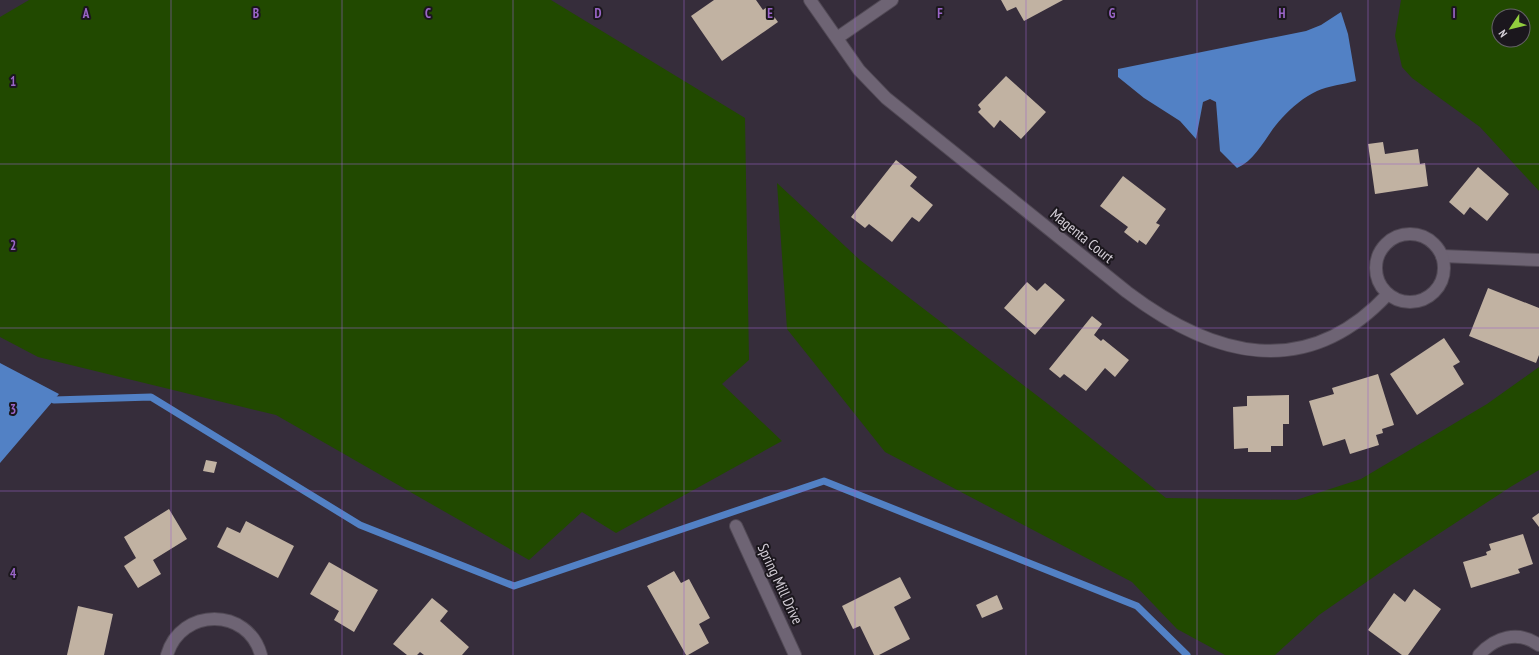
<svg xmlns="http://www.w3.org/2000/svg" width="1539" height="655" viewBox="0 0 1539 655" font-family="'PT Sans Narrow',sans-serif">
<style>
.green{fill:#214900;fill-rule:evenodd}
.water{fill:#5281c5}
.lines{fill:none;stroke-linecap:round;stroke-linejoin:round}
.stream{stroke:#5281c5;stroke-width:7}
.building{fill:#c1b2a2}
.lane-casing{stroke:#514955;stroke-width:14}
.street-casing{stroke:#514955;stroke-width:14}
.lane{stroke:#6e6474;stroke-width:12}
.street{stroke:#6e6474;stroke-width:12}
.grid{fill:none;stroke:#9a65c8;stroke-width:1;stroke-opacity:0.55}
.labels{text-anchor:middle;stroke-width:4;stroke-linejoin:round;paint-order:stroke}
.street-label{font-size:15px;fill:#d5cfd8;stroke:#1b171d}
.grid-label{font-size:13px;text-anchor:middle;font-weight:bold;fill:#9a65c8;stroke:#1b171d;stroke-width:4;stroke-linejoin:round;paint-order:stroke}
</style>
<rect width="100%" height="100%" fill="#362d3b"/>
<path class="green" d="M 29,0 L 551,0 L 745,118 L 749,360 L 722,384 L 782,441 L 616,533 L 582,512 L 529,560 L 276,415 L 38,357 L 0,337 L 0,17 Z
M 1401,0 L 1539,0 L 1539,191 L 1480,127 L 1412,78 L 1402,67 L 1395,36 ZM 1499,16 L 1523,16 L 1523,40 L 1499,40 Z
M 777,183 L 860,260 L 1048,404 L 1166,498 L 1296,500 L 1361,479 L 1487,404 L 1539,367 L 1539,470 L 1512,486 L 1391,565 L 1319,615 L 1275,655 L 1225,655 L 1177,629 L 1132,582 L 885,452 L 787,329 Z"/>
<path class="water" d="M 1341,12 L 1348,34 L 1356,81 C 1344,84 1328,86 1317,91 C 1304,97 1292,107 1282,118 C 1267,133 1258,159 1237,168 L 1220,151 L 1216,102 L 1210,99 L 1203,102 L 1196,139 L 1180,121 L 1144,98 L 1118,77 L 1118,69 L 1306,31 L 1321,25 Z
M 0,363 L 59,394 L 0,463 Z"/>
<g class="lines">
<path class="stream" d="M 54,400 L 151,397 L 360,525 L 514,586 L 824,481 L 1137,606 L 1187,655"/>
</g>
<path class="building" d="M 714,0 L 756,0 L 763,10 L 767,7 L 778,22 L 722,61 L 691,16 Z
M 1001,0 L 1063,0 L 1024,21 L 1016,7 L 1007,11 Z
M 1006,76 L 1046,112 L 1021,139 L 1000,120 L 994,128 L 978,112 L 981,109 L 978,105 Z
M 1383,142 L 1385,154 L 1418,149 L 1420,164 L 1425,163 L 1428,186 L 1375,194 L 1368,144 Z
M 896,160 L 917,177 L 910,186 L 933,205 L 919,222 L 912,217 L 892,242 L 869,224 L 865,228 L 851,217 Z
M 1478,167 L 1509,194 L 1487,221 L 1470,207 L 1464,215 L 1449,202 Z
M 1123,176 L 1166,209 L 1156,223 L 1160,225 L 1146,245 L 1139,240 L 1138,243 L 1124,232 L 1128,227 L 1100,206 Z
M 1027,282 L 1037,291 L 1045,283 L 1065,300 L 1035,335 L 1004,308 Z
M 1488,288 L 1539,308 L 1539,355 L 1536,363 L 1469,336 Z
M 1092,316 L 1102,324 L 1094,335 L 1101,341 L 1103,339 L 1129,360 L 1115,377 L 1105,368 L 1086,391 L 1064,374 L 1060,378 L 1049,369 Z
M 1444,338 L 1460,362 L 1453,366 L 1464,384 L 1417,415 L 1390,374 Z
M 1378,374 L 1394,425 L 1382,429 L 1383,433 L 1376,435 L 1379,445 L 1350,454 L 1345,439 L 1323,446 L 1309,401 L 1334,394 L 1332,388 Z
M 1289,395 L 1289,424 L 1283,424 L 1283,446 L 1271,446 L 1271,452 L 1248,452 L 1248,448 L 1234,449 L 1233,407 L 1247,406 L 1247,396 Z
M 206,460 L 217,462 L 214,473 L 203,471 Z
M 169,509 L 187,539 L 153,560 L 161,574 L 138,588 L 124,566 L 136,558 L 124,537 Z
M 1539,513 L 1539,527 L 1532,518 Z
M 246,521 L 294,546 L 278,578 L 217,547 L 227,527 L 240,533 Z
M 1523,534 L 1533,564 L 1518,569 L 1520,573 L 1471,588 L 1463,562 L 1487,555 L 1486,552 L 1491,550 L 1489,544 Z
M 329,562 L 378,590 L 354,632 L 334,620 L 339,611 L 310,594 Z
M 674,571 L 681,583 L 689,579 L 710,618 L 699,624 L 709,643 L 688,655 L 686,655 L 647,586 Z
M 900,577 L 911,598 L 894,607 L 910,639 L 879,655 L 874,655 L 860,626 L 853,629 L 842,606 Z
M 1414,589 L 1441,609 L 1408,655 L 1402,655 L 1368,630 L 1394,593 L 1405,602 Z
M 997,595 L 1003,609 L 982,618 L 976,605 Z
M 432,598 L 448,611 L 440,621 L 469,647 L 462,655 L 424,655 L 420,652 L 417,655 L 407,655 L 393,644 Z
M 78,606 L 113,614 L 104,655 L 67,655 Z"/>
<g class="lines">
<g class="lane-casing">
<path id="lane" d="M 1442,256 L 1539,260"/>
</g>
<g class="street-casing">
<path id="street" d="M 810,0 L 859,70 L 886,98 L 1127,292 C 1213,357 1306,382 1388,294
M 837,38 L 892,0
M1376 268a34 34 0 1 1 68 0a34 34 0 1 1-68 0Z
M 736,526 L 795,655
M 167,655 C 181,607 248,607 261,655
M 1479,655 C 1495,637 1518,630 1539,645"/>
</g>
<use href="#lane" class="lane"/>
<use href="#street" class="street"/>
</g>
<path class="grid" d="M 171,0 L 171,655M 342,0 L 342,655M 513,0 L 513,655M 684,0 L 684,655M 855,0 L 855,655M 1026,0 L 1026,655M 1197,0 L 1197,655M 1368,0 L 1368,655M 0,164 L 1539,164M 0,328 L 1539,328M 0,491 L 1539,491"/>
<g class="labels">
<g class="street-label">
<text transform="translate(1082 236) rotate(39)" y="5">Magenta Court</text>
<text transform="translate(780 584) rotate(65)" y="5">Spring Mill Drive</text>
</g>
</g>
<g class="grid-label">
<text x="86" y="18">A</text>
<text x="256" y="18">B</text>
<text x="428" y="18">C</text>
<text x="598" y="18">D</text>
<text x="770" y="18">E</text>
<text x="940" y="18">F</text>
<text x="1112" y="18">G</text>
<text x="1282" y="18">H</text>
<text x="1454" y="18">I</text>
<text x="13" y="86">1</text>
<text x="13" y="250">2</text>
<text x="13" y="414">3</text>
<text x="13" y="578">4</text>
</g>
<g transform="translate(1511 28) rotate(235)"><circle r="19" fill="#1b171d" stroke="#656168"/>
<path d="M0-3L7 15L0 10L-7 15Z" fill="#92cd3e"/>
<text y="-6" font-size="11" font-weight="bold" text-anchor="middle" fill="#d5cfd8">N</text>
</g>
</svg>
